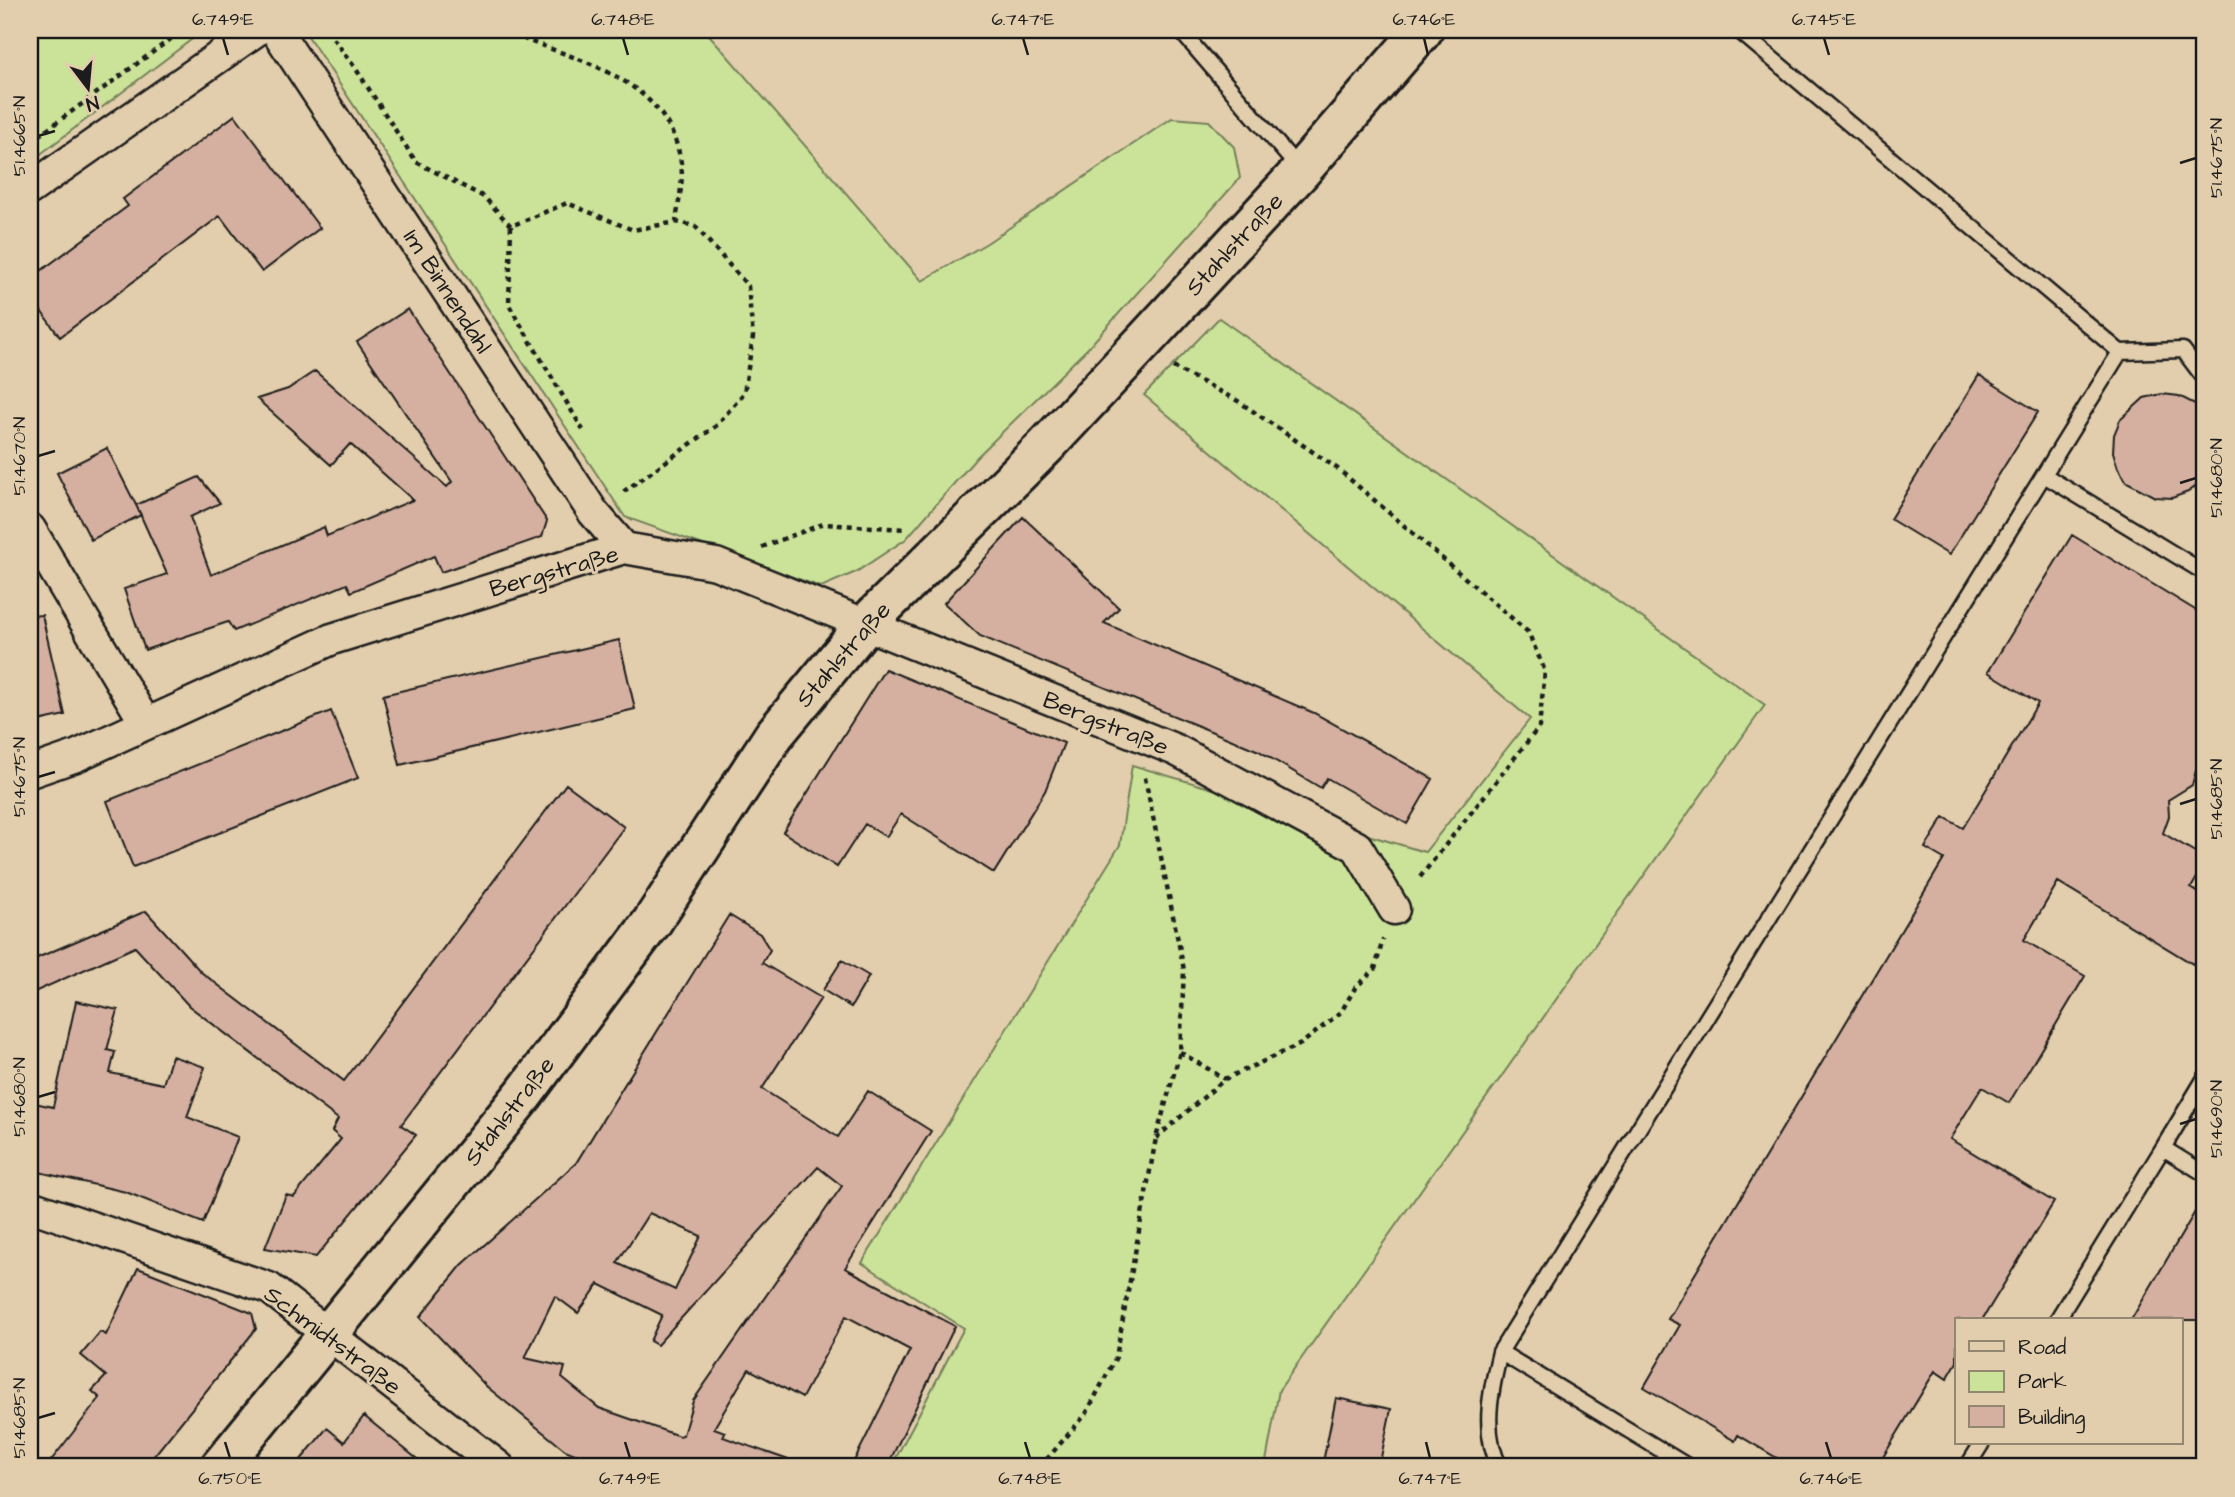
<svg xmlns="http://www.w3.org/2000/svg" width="2235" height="1497" viewBox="0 0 2235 1497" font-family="'Architects Daughter',sans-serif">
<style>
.green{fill:#cbe399;stroke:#74805a;stroke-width:2}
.building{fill:#d5b0a0;stroke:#1c1c1c;stroke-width:2;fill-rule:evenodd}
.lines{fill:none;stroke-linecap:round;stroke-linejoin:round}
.lane-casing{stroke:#1c1c1c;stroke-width:19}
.street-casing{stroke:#1c1c1c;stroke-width:35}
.secondary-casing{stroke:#1c1c1c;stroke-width:44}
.path{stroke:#1c1c1c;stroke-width:4.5;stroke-dasharray:5 5;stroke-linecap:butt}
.lane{stroke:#e2ceac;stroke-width:14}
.street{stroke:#e2ceac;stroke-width:30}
.secondary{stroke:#e2ceac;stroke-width:38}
.ticks{fill:none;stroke:#1c1c1c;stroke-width:2.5}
.labels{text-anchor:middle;stroke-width:5;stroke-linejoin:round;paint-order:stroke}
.street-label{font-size:24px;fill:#1c1c1c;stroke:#e2ceac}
.neatline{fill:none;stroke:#1c1c1c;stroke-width:2.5}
.ticks-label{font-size:18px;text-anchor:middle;fill:#1c1c1c}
</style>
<rect width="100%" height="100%" fill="#e2ceac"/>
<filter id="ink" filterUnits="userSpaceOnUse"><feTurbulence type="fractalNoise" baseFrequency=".0143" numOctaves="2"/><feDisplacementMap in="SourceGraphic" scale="14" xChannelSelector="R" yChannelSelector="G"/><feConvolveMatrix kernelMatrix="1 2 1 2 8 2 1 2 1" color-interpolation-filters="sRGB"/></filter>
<g filter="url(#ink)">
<path class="green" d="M 30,30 L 204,30 L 30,162 Z
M 304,30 L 705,30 L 922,281 L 987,243 L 1172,118 L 1209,121 L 1234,147 L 1240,178 L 1088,348 L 977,457 L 906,539 L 856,572 L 821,587 L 625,517 Z
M 1219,318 L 1765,705 L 1279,1390 L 1265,1467 L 891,1467 L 964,1328 L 862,1263 L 1120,845 L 1132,765 L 1425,852 L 1530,719 L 1144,395 Z"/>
<path class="building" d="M 235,115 L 320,228 L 262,272 L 220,216 L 60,337 L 30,296 L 30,279 L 128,206 L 123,199 Z
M 408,309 L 547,521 L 542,537 L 441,572 L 434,556 L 351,592 L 347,584 L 234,631 L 228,622 L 145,650 L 124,589 L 167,574 L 136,505 L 199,477 L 220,503 L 190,517 L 211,575 L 324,527 L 327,536 L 413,500 L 350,444 L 331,465 L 257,399 L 288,389 L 315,371 L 447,487 L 452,482 L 357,342 Z
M 1979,375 L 2038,412 L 1949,555 L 1890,519 Z
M 2162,394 L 2179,396 L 2195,404 L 2205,414 L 2205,480 L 2188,492 L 2172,498 L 2155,497 L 2127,482 L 2118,468 L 2113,452 L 2114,435 L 2120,420 L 2144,398 Z
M 107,448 L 141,515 L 91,540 L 57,473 Z
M 1023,517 L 1119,608 L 1104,623 L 1314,713 L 1433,779 L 1407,824 L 1327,778 L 1321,788 L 1259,751 L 980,636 L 944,603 Z
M 2072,535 L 2205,616 L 2205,738 L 2192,785 L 2168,800 L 2169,816 L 2163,833 L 2205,858 L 2205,864 L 2191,888 L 2205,897 L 2205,944 L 2193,964 L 2058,882 L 2024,940 L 2085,976 L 2009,1103 L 1982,1087 L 1950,1139 L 2054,1202 L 1982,1320 L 1957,1320 L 1957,1362 L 1947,1379 L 1935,1371 L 1877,1467 L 1792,1467 L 1738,1435 L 1735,1441 L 1644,1387 L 1680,1325 L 1668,1319 L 1944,859 L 1925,848 L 1944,817 L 1963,828 L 2038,703 L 1988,672 Z
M 42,615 L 65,715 L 30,723 L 30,616 Z
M 619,640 L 635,709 L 400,765 L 383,695 Z
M 885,669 L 1064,743 L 1045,791 L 994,873 L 901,814 L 886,837 L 865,824 L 837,867 L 783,832 Z
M 331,711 L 358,778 L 133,867 L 107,801 Z
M 566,784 L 624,827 L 401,1125 L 416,1135 L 316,1257 L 265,1248 L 286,1195 L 294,1197 L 341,1139 L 332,1131 L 338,1119 L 189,1006 L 135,947 L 30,994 L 30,961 L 146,911 L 201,972 L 344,1081 Z
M 729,915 L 760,934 L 770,950 L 762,963 L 821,998 L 762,1089 L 838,1137 L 868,1091 L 931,1131 L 845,1268 L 955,1326 L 887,1467 L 851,1467 L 910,1350 L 846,1316 L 802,1398 L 749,1369 L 714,1428 L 725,1432 L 723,1437 L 797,1463 L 797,1467 L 607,1467 L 565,1450 L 486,1386 L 420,1317 L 462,1265 L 576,1163 ZM 818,1167 L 842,1186 L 693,1401 L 683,1435 L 679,1436 L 599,1408 L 562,1378 L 565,1367 L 525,1358 L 555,1296 L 578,1313 L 599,1284 L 662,1315 L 650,1341 L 657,1345 ZM 649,1213 L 701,1236 L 675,1290 L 617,1263 Z
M 842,960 L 869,976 L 851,1007 L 823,990 Z
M 76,1001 L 118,1010 L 107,1050 L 115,1052 L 110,1073 L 163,1084 L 172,1056 L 205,1067 L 187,1117 L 238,1137 L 203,1223 L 126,1192 L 30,1170 L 30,1102 L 53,1107 Z
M 2205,1195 L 2205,1320 L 2131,1320 Z
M 138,1268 L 252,1313 L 256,1329 L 145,1467 L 46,1467 L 100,1398 L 92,1391 L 106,1376 L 81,1355 L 100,1332 L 106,1335 Z
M 1336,1398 L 1391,1409 L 1379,1467 L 1322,1467 Z
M 364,1416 L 427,1467 L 295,1467 L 327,1428 L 344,1442 Z"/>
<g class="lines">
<g class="lane-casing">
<path id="lane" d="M 1180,30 L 1300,170
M 2120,352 L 2183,350 L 2205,379
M 2044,475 L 2205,573
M 2163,1148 L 2205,1078
M 2057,1320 L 2163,1148 L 2205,1174
M 1500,1352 C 1491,1389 1481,1432 1500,1467
M 1689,1467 L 1500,1352 L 2120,352 L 1738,30
M 1967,1467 L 1982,1443"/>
</g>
<g class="street-casing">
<path id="street" d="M 276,30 L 593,512 L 624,548
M 30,189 L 257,30
M 30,529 L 146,724
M 30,772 L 76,756 L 332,639 L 624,548 L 716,564 L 1176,750 L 1357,847 L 1394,909
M 30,1206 L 269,1288 L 499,1467"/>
</g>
<g class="secondary-casing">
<path id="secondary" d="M 220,1467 L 524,1094 L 652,922 L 774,735 L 864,626 L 1046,446 L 1146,339 L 1301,171 L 1423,30"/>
</g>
<path class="path" d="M 327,30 L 356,69 L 416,162 L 484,197 L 511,226 L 567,203 L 633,230 L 676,222 L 695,226 L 748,286 L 753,337 L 744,393 L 716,426 L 620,494
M 516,30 L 526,40 C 590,63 669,84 681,163 C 684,181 678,204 676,222
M 30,142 L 183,30
M 511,226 L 509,305 L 583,430
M 1173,367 L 1238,401 L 1338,469 L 1528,632 L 1545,671 L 1539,727 L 1417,881
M 762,547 L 823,524 L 906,529
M 1180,1052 L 1225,1079
M 1156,1138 L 1225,1079 L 1301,1044 L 1341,1012 L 1355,988 L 1375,969 L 1383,939
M 1040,1467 L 1086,1414 L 1116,1357 L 1156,1138 L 1180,1052 L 1184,970 L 1144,773"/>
<use href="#lane" class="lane"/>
<use href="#street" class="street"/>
<use href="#secondary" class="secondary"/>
</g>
</g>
<path class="ticks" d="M 223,38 L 228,55M 623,38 L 628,55M 1023,38 L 1028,55M 1424,38 L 1428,55M 1824,38 L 1829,55M 38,136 L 55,131M 2180,163 L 2196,158M 38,456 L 55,451M 2180,483 L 2196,478M 38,777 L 55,772M 2180,804 L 2196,799M 38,1097 L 55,1092M 2180,1124 L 2196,1119M 38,1418 L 55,1413M 225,1442 L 230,1458M 625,1442 L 630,1458M 1025,1442 L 1030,1458M 1426,1442 L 1430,1458M 1826,1442 L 1831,1458"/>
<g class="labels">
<g class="street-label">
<text transform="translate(1234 244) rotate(-47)" y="8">Stahlstraße</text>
<text transform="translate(448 291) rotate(57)" y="8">Im Binnendahl</text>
<text transform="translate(554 571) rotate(-16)" y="8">Bergstraße</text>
<text transform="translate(843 654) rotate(-49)" y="8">Stahlstraße</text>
<text transform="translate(1106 723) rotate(22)" y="8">Bergstraße</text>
<text transform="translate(509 1111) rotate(-52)" y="8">Stahlstraße</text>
<text transform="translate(333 1340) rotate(37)" y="8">Schmidtstraße</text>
</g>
</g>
<rect width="2235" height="1497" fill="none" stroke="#e2ceac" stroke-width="77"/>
<rect x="1955" y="1318" width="228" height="126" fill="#e2ceac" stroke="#938772" stroke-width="2"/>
<rect x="1969" y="1341" width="35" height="10" fill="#e2ceac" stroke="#938772" stroke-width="2"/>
<text x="2018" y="1354" font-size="21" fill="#1c1c1c">Road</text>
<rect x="1969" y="1371" width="35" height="21" fill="#cbe399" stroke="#938772" stroke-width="2"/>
<text x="2018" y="1388" font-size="21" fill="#1c1c1c">Park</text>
<rect x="1969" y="1406" width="35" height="21" fill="#d5b0a0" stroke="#938772" stroke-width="2"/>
<text x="2018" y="1424" font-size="21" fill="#1c1c1c">Building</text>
<g transform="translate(88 88) rotate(164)" stroke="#e2ceac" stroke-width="5" paint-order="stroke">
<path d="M0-5L12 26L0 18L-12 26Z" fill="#1c1c1c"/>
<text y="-10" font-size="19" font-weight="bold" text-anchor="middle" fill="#1c1c1c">N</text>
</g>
<rect x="38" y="38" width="2158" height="1420" class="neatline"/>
<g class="ticks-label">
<text x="223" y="25">6.749°E</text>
<text x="623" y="25">6.748°E</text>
<text x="1023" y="25">6.747°E</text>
<text x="1424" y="25">6.746°E</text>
<text x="1824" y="25">6.745°E</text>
<text transform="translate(19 136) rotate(-90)" y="6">51.4665°N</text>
<text transform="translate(2216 158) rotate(-90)" y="6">51.4675°N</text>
<text transform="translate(19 456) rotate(-90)" y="6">51.4670°N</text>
<text transform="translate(2216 478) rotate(-90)" y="6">51.4680°N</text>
<text transform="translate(19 777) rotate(-90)" y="6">51.4675°N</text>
<text transform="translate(2216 799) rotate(-90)" y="6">51.4685°N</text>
<text transform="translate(19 1097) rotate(-90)" y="6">51.4680°N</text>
<text transform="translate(2216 1119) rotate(-90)" y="6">51.4690°N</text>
<text transform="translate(19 1418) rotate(-90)" y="6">51.4685°N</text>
<text x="230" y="1484">6.750°E</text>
<text x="630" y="1484">6.749°E</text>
<text x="1030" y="1484">6.748°E</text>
<text x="1430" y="1484">6.747°E</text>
<text x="1831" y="1484">6.746°E</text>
</g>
</svg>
